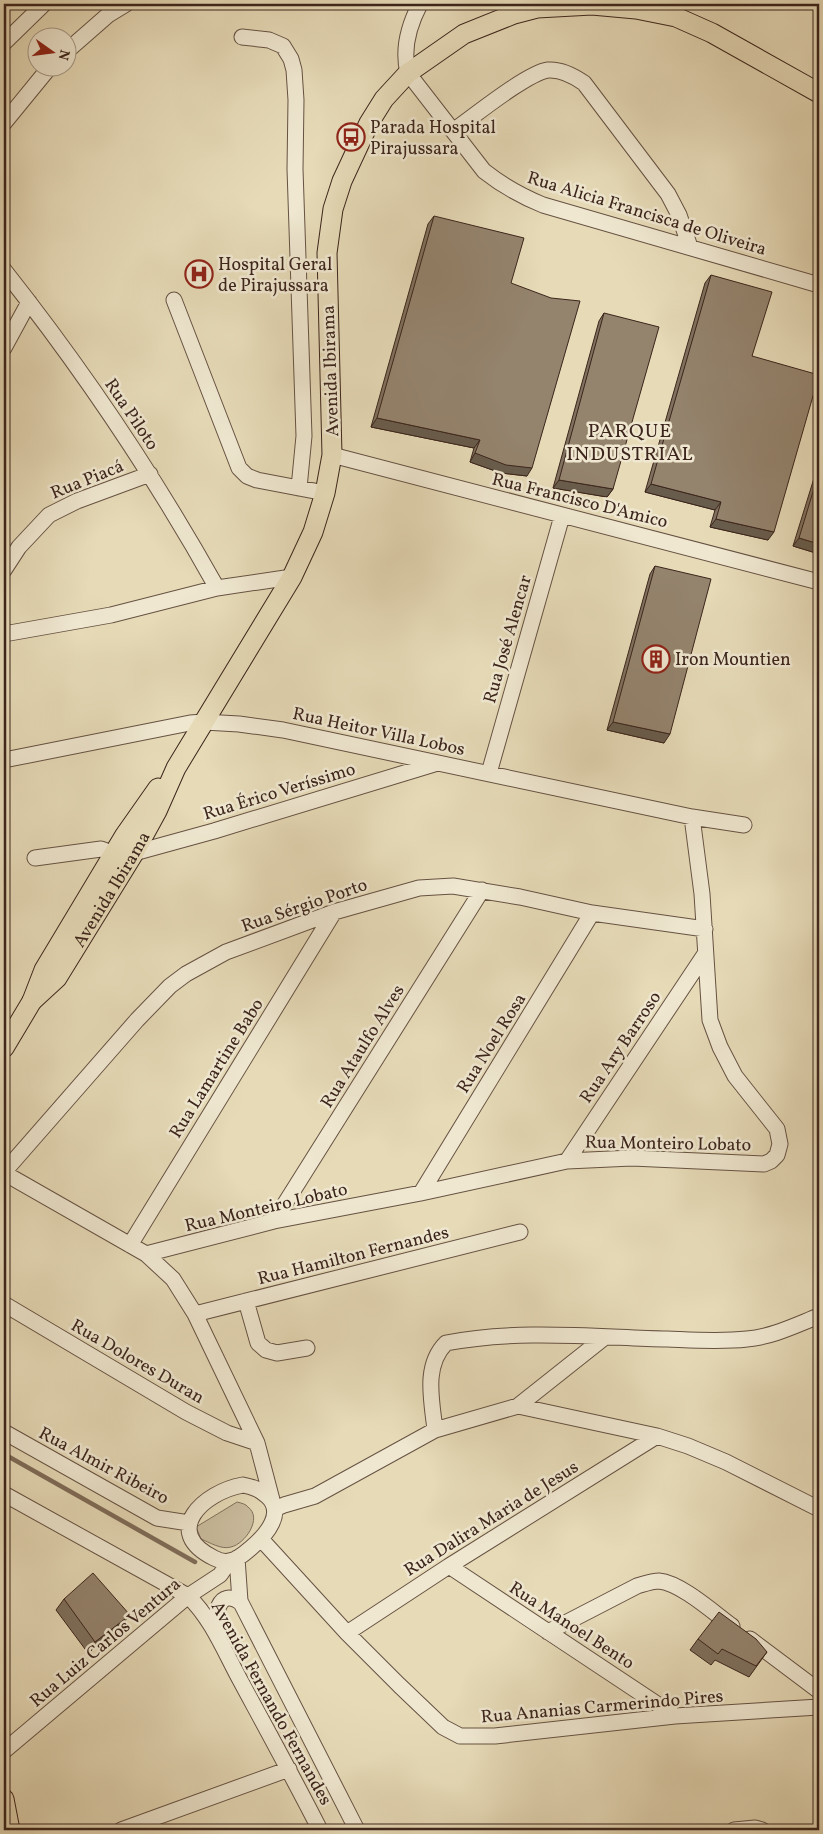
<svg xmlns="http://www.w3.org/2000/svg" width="823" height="1834" viewBox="0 0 823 1834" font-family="Vollkorn,serif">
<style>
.green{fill:#c9bb9d;stroke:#82705c}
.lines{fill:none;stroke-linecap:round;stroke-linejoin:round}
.stream{stroke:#7f6c59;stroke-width:4.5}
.minor-casing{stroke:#665243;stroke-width:17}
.major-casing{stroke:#3c251c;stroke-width:21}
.minor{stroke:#efe7d0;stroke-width:15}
.major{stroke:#e6dab7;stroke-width:19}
.wall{fill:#7f715e;stroke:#3c251c}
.shaded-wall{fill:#685c4c;stroke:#3c251c}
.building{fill:#94836d;stroke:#3c251c}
.labels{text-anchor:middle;stroke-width:5;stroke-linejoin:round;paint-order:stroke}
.poi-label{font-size:18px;fill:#3c251c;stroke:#efe7d0;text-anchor:start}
.street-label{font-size:18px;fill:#3c251c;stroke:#efe7d0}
.quarter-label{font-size:20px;letter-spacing:1px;fill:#3c251c;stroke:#efe7d0}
</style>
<rect width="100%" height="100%" fill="#e6dab7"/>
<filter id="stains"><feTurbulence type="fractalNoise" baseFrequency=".004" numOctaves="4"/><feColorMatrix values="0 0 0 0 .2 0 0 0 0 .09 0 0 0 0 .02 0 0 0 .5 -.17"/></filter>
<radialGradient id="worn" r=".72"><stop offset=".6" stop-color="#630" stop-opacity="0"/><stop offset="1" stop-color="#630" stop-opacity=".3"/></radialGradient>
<path class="green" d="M 237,1502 C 241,1503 246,1504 248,1507 C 263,1518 245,1544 231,1547 C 221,1550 209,1542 201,1539 L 196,1527 Z"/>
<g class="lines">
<path class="stream" d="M 4,1454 L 195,1562"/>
<g class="minor-casing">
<path id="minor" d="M 420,4 C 409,25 402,49 408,73 L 484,171 C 503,186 521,196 543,205 L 819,285
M 242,37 L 269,40 L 283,46 L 291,59 L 294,70 L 296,100 L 295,169 L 304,436 L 299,488
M 4,43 L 44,4
M 68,50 L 108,15 L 126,4
M 4,123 L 49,68
M 453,131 C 473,117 527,73 548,70 C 562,69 574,76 584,83 L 668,194 L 679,215 L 690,247
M 4,270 C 83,370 155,477 217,588
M 174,300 L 239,468 L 247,476 L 257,480 L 325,493
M 4,348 L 29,302
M 332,455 L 819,582
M 4,570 L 19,547 L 49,515 L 77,501 L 150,474
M 4,634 L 111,615 L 217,588 L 292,577
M 4,760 L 190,723 L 204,722 L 239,724 L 283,730 L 692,817 L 744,825
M 489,773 L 562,516
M 35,858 L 101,849 L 114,854 L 134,853 L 214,831 L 434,764
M 567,1161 L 705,954
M 4,1172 L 137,1020 L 170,986 L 186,974 L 226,952 L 334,912 L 419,888 L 453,886 L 520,897 L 592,913 L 705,929
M 4,1173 L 146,1254 L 173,1279 L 195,1314 L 257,1443 L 272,1500
M 421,1193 L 592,913
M 274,1221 L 482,890
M 130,1245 L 334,912
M 146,1254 L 274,1221 L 421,1193 L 567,1161 L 632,1158 L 764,1164 L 771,1161 L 777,1155 L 780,1144 L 777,1129 L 735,1076 L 720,1047 L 710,1020 L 702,894 L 692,817
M 246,1301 L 258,1343 L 266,1350 L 277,1353 L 307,1348
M 4,1304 L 186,1412 L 227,1433 L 257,1443
M 195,1314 L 520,1232
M 518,1406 L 605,1337
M 435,1430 C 432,1401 423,1366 446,1343 C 519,1329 593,1337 667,1339 C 693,1340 720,1342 747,1339 C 772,1337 796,1325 819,1316
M 4,1432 L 157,1518 L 189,1523
M 243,1485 C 253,1487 259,1489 267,1496 C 286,1512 266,1535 252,1547 C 246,1552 238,1560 229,1561 C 225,1562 218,1560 214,1558 C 161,1532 203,1492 243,1485 Z
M 4,1494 L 188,1596 C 211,1618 224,1650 239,1678 C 266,1728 294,1779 320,1830
M 275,1509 L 284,1505 L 315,1496 L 435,1430 L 518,1406 L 657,1436 L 688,1446 L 726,1462 L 819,1509
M 261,1539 L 347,1633 L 399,1685 L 443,1727 L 460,1736 L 495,1736 L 675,1716 L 819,1707
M 237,1558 L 240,1601 L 357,1830
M 449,1566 L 675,1716
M 548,1632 L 637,1586 C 644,1584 652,1581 659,1581 C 681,1583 714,1613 732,1626
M 218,1633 C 213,1617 218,1586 241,1603
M 347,1633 L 449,1566 L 657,1436
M 750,1639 L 819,1691
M 4,1751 L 188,1596 L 220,1575 L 229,1562
M 121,1830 L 289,1769
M 734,1830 L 755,1828 L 762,1830"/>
</g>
<g class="major-casing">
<g id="major">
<path id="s1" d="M 32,1001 L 57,978 L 134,853 L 157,811 L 176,768 L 292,577 L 313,532 L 325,493 L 332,455 L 327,253 L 333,209 L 342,181 L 369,123 L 384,99 L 408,73 L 464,34 L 514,14 L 537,8 L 592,5 L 636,9 L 676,17 L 712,33 L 819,93"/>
<path d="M 4,1048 L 32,1001 L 44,970 L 125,835 L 158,788"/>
<path d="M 4,1799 L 10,1830"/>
</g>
</g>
<use href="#minor" class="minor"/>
<use href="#major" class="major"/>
</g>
<path class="wall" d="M 434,216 L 527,476 L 501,473 L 470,462 L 474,448 L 371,427 L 428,224 Z
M 711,275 L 752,356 L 768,540 L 710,527 L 715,510 L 645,492 L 705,283 Z
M 604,313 L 613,489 L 607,497 L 553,488 L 599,321 Z
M 819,462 L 819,554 L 793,546 Z
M 655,566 L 664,743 L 607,730 L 650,574 Z
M 64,1599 L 122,1625 L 88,1653 L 56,1610 Z
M 698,1639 L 767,1652 L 749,1677 L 715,1660 L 711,1665 L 690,1650 Z"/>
<path class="shaded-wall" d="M 377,418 L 480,440 L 474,448 L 371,427 Z
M 475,453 L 532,468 L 527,476 L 501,473 L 470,462 Z
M 559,480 L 613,489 L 607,497 L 553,488 Z
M 651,484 L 721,502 L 715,510 L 645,492 Z
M 716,519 L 774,532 L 768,540 L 710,527 Z
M 799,538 L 819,544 L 819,554 L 793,546 Z
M 613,722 L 670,734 L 664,743 L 607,730 Z
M 130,1615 L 122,1625 L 88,1653 L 95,1642 Z"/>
<path class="building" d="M 434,216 L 524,238 L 511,283 L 551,298 L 580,301 L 532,468 L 506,465 L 475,453 L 480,440 L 377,418 Z
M 711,275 L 772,292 L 752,356 L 819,375 L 774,532 L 716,519 L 721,502 L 651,484 Z
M 604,313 L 659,327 L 613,489 L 559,480 Z
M 819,472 L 819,544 L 799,538 Z
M 655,566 L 711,579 L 670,734 L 613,722 Z
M 93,1573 L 130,1615 L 95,1642 L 64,1599 Z
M 719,1612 L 756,1639 L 767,1652 L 756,1666 L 722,1649 L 718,1654 L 698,1639 Z"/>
<defs>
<g id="bus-ring" transform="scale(1.4375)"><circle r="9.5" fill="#efe7d0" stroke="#8f2418" stroke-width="1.5"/><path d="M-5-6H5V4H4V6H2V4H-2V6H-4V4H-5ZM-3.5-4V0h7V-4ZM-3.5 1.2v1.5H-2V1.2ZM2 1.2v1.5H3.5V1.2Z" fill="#8f2418"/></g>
<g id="hospital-ring" transform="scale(1.4375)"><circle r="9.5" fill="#efe7d0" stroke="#8f2418" stroke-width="1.5"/><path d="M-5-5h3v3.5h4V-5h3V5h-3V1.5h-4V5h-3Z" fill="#8f2418"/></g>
<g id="building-ring" transform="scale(1.4375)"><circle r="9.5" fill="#efe7d0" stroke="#8f2418" stroke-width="1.5"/><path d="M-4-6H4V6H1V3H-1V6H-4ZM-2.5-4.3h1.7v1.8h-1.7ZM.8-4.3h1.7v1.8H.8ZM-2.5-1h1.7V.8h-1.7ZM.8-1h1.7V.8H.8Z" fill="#8f2418"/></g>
</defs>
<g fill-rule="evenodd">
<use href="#bus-ring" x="351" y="137"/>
<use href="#hospital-ring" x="199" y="274"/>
<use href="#building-ring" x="656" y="659"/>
</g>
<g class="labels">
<g class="poi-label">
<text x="370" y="133">Parada Hospital<tspan x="370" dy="21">Pirajussara</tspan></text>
<text x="218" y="270">Hospital Geral<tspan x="218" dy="21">de Pirajussara</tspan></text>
<text x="675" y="665">Iron Mountien</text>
</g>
<g class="street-label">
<text transform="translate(647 213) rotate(17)" y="6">Rua Alicia Francisca de Oliveira</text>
<text transform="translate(330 371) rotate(-92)" y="6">Avenida Ibirama</text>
<text transform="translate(132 414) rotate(56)" y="6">Rua Piloto</text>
<text transform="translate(87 479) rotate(-22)" y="6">Rua Piacá</text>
<text transform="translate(580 500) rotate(14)" y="6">Rua Francisco D'Amico</text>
<text transform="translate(507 639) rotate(-74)" y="6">Rua José Alencar</text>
<text transform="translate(379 731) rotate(12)" y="6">Rua Heitor Villa Lobos</text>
<text transform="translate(279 791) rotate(-17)" y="6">Rua Érico Veríssimo</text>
<text dy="6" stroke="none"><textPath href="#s1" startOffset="138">Avenida Ibirama</textPath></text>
<text transform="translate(304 905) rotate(-19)" y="6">Rua Sérgio Porto</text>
<text transform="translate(491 1043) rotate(-58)" y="6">Rua Noel Rosa</text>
<text transform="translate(362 1046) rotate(-58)" y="6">Rua Ataulfo Alves</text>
<text transform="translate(620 1047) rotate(-56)" y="6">Rua Ary Barroso</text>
<text transform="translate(216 1068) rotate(-58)" y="6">Rua Lamartine Babo</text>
<text transform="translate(668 1143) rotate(1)" y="6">Rua Monteiro Lobato</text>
<text transform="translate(266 1207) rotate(-13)" y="6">Rua Monteiro Lobato</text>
<text transform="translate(353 1255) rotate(-14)" y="6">Rua Hamilton Fernandes</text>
<text transform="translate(138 1361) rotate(30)" y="6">Rua Dolores Duran</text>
<text transform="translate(104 1465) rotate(28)" y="6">Rua Almir Ribeiro</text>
<text transform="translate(491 1518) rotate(-32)" y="6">Rua Dalira Maria de Jesus</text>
<text transform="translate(572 1625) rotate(33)" y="6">Rua Manoel Bento</text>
<text transform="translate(105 1642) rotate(-40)" y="6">Rua Luiz Carlos Ventura</text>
<text transform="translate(272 1703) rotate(61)" y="6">Avenida Fernando Fernandes</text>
<text transform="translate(602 1706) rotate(-5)" y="6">Rua Ananias Carmerindo Pires</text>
</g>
<g class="quarter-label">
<text x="630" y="437">PARQUE<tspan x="630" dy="23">INDUSTRIAL</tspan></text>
</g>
</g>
<rect width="823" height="1834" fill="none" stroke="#e6dab7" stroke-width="20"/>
<rect x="5" y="5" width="813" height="1824" fill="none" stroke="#3c251c" stroke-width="2.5"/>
<rect x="10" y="10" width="803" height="1814" fill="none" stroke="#3c251c"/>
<g transform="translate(52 52) rotate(104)"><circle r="24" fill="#efe7d0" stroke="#a79988"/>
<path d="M0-4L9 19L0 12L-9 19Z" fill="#8f2418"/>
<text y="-8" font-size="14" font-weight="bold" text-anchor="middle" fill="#3c251c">N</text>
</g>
<rect width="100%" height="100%" filter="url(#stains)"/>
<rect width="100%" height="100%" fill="url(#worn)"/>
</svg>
